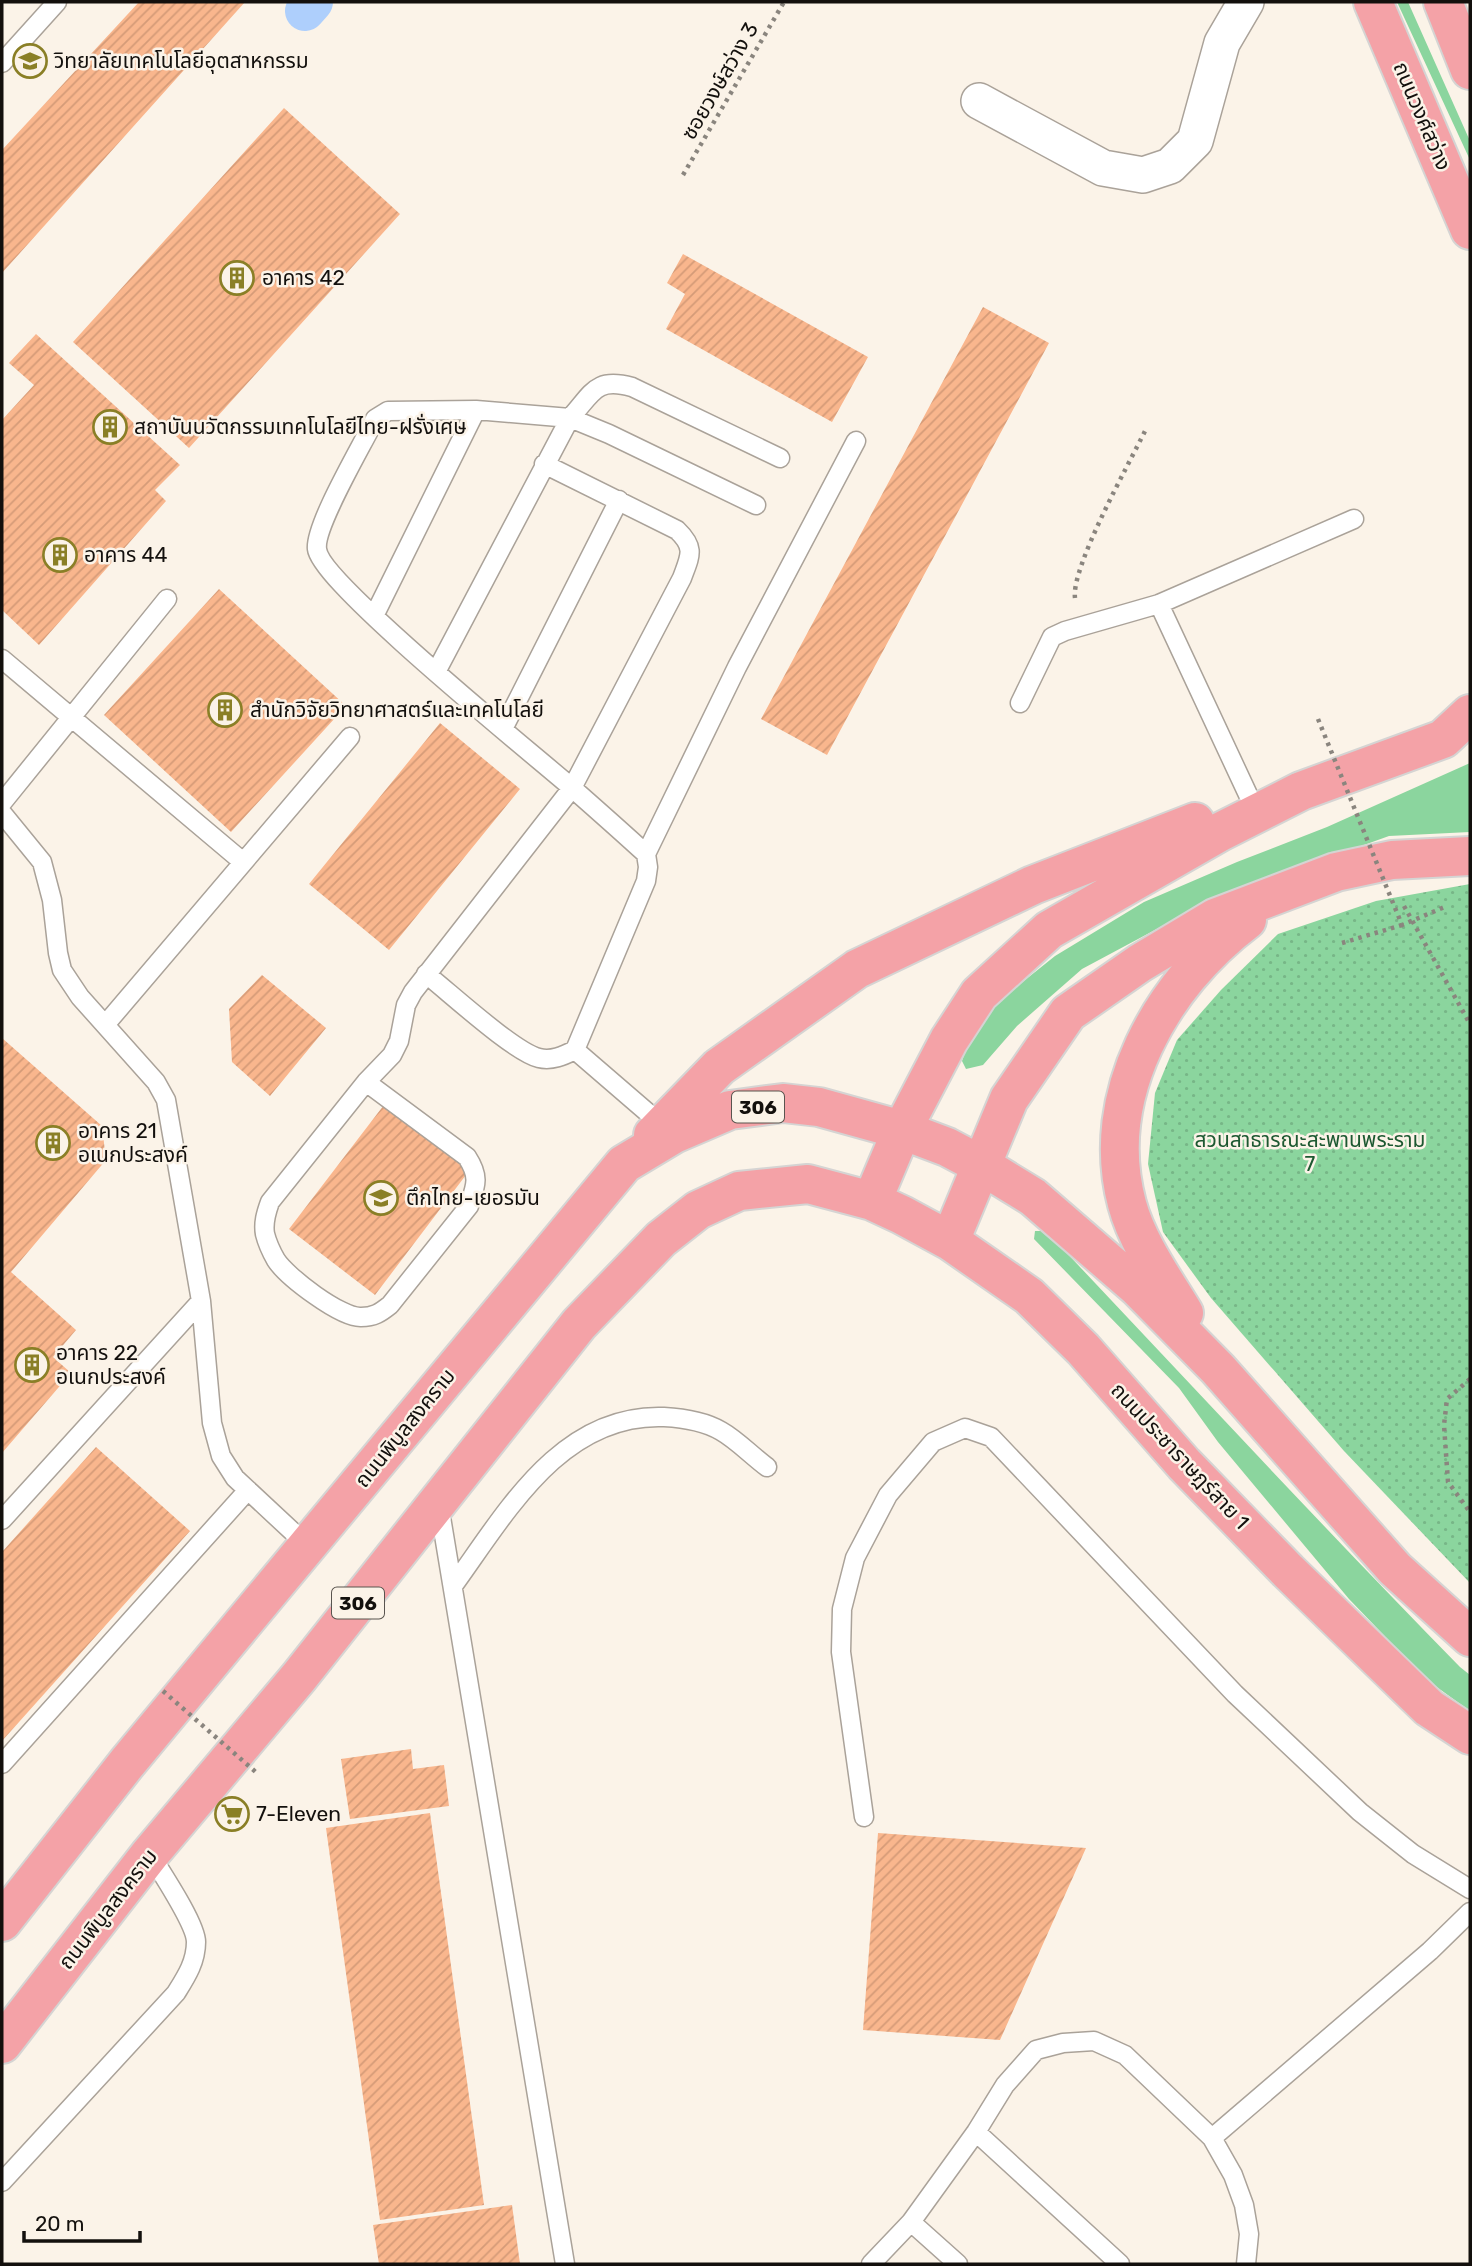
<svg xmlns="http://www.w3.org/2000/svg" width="1472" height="2266" viewBox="0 0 1472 2266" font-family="Rubik,'Noto Sans Thai',sans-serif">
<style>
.grass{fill:#8bd59e}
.park{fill:url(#park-dots)}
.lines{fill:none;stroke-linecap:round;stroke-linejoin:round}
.canal{stroke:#aecffc;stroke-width:40}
.building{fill:url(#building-hatch)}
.service-casing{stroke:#aaa299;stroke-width:21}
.minor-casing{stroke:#aaa299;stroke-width:38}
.primary-casing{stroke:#d5d4d3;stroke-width:42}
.path{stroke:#8a857e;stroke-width:4.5;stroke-dasharray:3.5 5;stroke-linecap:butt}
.service{stroke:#fff;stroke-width:18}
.minor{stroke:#fff;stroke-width:35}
.primary{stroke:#f4a2a7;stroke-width:38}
.path-bridge{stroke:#8a857e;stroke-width:4.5;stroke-dasharray:3.5 5;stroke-linecap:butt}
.labels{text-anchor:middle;stroke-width:5;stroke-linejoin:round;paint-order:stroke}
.shield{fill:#fbf3e8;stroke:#59544f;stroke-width:2}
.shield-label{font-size:19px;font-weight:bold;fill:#13100d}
.poi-label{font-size:21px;fill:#13100d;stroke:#fbf3e8;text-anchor:start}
.street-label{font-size:21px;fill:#13100d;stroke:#fbf3e8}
.park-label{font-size:21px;fill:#1d5931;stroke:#fbf3e8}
</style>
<defs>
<pattern id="park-dots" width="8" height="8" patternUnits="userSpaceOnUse" patternTransform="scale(1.75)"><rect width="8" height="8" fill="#8bd59e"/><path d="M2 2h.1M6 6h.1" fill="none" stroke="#77b687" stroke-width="1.8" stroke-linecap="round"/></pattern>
<pattern id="building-hatch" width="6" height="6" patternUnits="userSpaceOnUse" patternTransform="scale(1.75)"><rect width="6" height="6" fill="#f9b68d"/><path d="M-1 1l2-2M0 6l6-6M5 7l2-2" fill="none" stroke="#d59b78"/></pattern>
</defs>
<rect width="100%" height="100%" fill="#fbf3e8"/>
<path class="grass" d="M 1397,2 L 1408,2 L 1470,141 L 1470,160 Z
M 1470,763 L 1470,832 L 1389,836 L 1211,900 L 1082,969 L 1017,1026 L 983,1065 L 966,1069 L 962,1061 L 970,1037 L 990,1008 L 1055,956 L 1144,902 L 1237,862 L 1327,827 Z
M 1035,1231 L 1046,1231 C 1184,1377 1320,1524 1460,1667 L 1470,1675 L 1470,1711 L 1427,1680 L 1349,1599 L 1218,1442 L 1179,1388 L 1034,1239 Z"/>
<path class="park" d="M 1470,884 L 1470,1583 L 1344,1451 L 1211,1298 L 1163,1232 L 1148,1164 L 1155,1093 L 1177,1040 L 1221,990 L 1278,934 L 1376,901 Z"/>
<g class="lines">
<path class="canal" d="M 305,11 L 313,2"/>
</g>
<path class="building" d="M 139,2 L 245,2 L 2,273 L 2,150 Z
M 284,108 L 400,214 L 189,448 L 73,342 Z
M 683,254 L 868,357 L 832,422 L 666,329 L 685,294 L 667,283 Z
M 983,307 L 1049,343 L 827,755 L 761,719 Z
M 36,334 L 180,465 L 155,490 L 166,501 L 39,645 L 2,610 L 2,420 L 34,385 L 9,363 Z
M 219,589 L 346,706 L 231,832 L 104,715 Z
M 440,723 L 520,789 L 389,950 L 309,884 Z
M 262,975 L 326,1028 L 270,1096 L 232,1062 L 229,1009 Z
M 2,1038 L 102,1126 L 106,1160 L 11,1272 L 76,1330 L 53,1357 L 71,1373 L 2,1453 Z
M 387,1101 L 472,1167 L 375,1295 L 289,1229 Z
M 96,1447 L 190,1531 L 2,1741 L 2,1552 Z
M 411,1749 L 413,1769 L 444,1765 L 449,1806 L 350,1819 L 341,1759 Z
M 430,1813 L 484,2205 L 380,2220 L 326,1828 Z
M 878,1833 L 1086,1848 L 1000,2040 L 863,2030 Z
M 512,2205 L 520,2264 L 379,2264 L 373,2225 Z"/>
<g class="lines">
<g class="service-casing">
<path id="service" d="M 2,63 L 57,2
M 1159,604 L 1251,801
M 374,616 L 476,410
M 2,659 L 243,862
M 436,672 L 570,418 C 593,393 595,377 632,387 L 780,458
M 1020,703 L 1052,637 L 1065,631 L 1159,604 L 1354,519
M 503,729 L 619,500
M 2,803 L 167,599
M 2,813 L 42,862 L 52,900 L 58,953 L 62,970 L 80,997 L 156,1082 L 166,1100 L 201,1301 L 212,1423 L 221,1456 L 235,1478 L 308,1546
M 646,854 L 737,667 L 856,441
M 426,974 C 449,992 514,1052 539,1058 C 552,1061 563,1056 575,1050 L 646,881 L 648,867 L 646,854 C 621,831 596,809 571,787 C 533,754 320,582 317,549 C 314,526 363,444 375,419 L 388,411 L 476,410 L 570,418 L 609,434 L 756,505
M 105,1025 L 350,737
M 575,1050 L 662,1125
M 366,1082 L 467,1157 C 480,1177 476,1185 469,1206 L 390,1305 C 380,1313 374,1317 361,1317 C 341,1318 287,1277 276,1260 C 272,1253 267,1242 265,1234 C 263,1223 266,1213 270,1202 L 366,1082 L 392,1055 L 399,1041 L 406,1005 L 413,992 L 572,788 L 682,578 C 690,556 696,548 677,530 L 544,464
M 439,1505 L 565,2264
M 2,1520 L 201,1301
M 453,1586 C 506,1513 561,1413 664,1417 C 682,1418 704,1421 721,1431 C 737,1440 752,1456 767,1467
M 2,1764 L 248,1490
M 864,1817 L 841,1652 L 842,1609 L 855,1558 L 888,1495 L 933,1442 L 965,1428 L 991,1437 L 1235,1694 L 1360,1812 L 1413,1854 L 1470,1889
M 976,2132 L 1120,2264
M 1212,2138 L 1430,1951 L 1470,1912
M 2,2182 L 176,1993 C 186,1977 196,1962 196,1942 C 196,1924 161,1872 150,1854
M 911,2222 L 976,2132 L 1005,2085 L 1036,2050 L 1063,2043 L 1094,2041 L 1125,2055 L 1212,2138 L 1233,2175 L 1244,2205 L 1249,2234 L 1246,2264
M 871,2264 L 911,2222 L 958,2264"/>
</g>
<g class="minor-casing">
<path id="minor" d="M 979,101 L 1103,168 L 1143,175 L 1170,166 L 1195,141 L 1222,43 L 1246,2"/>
</g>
<g class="primary-casing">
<path id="primary" d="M 1373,2 L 1470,230
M 1443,2 L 1470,70
M 653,1135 L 719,1067 L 857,969 L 1033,885 L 1195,822
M 872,1201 L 902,1130 L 949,1040 L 979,994 L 1049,930 L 1220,832 L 1301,791 L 1443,739 L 1470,714
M 950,1241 L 1009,1099 L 1068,1013 L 1140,963 L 1215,918 L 1336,872 L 1392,860 L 1470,856
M 1184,1313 C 1164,1280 1137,1242 1127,1204 C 1098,1095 1161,985 1247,920
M 2,1922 L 127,1763 L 624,1164 L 674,1134 L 730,1110 L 783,1103 L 819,1107 L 902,1130 L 947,1147 L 981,1165 L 1033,1197 L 1137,1287 L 1218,1369 L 1395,1569 L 1470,1637
M 2,2044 L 150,1854 L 299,1677 L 579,1324 L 661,1239 L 698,1210 L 739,1191 L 808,1184 L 872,1201 L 902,1215 L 950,1241 L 1029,1296 L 1083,1349 L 1184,1464 L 1288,1571 L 1429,1708 L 1470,1735"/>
</g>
<path class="path" d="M 683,175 L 784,2
M 1075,598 C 1071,567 1129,464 1145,431
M 1404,906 L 1470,1024
M 1342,943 L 1402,925
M 1470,1379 L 1447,1399 L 1444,1425 L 1448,1482 L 1470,1512"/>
<use href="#service" class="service"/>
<use href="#minor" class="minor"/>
<use href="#primary" class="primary"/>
<path class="path-bridge" d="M 1318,719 L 1402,925 L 1447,906
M 163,1691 L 258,1774"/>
</g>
<defs>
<g id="university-ring" transform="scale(1.75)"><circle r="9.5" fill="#fbf3e8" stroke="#8a7f26" stroke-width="1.5"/><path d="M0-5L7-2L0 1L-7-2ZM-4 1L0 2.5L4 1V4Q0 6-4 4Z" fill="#8a7f26"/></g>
<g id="building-ring" transform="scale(1.75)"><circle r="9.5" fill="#fbf3e8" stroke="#8a7f26" stroke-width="1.5"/><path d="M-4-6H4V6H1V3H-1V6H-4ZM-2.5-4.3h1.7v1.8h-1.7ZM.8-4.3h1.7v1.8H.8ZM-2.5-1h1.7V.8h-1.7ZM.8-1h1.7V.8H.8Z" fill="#8a7f26"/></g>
<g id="supermarket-ring" transform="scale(1.75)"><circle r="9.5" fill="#fbf3e8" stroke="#8a7f26" stroke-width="1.5"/><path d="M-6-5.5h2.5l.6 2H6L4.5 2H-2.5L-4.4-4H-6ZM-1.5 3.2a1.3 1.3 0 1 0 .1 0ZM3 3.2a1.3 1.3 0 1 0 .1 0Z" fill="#8a7f26"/></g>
</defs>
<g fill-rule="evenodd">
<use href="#university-ring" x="30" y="61"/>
<use href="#building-ring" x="237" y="278"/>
<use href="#building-ring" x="110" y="427"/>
<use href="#building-ring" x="60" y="555"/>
<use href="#building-ring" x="225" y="710"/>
<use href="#building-ring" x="53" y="1143"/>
<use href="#university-ring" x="381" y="1198"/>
<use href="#building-ring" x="32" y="1365"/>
<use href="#supermarket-ring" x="232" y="1814"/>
</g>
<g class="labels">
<g class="shield">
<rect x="732" y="1091.5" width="52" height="31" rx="5"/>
<rect x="332" y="1587.5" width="52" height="31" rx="5"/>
</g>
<g class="shield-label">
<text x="758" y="1114">306</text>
<text x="358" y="1610">306</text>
</g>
<g class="poi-label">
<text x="54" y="68">วิทยาลัยเทคโนโลยีอุตสาหกรรม</text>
<text x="262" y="285">อาคาร 42</text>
<text x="134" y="434">สถาบันนวัตกรรมเทคโนโลยีไทย-ฝรั่งเศษ</text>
<text x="84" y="562">อาคาร 44</text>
<text x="250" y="717">สำนักวิจัยวิทยาศาสตร์และเทคโนโลยี</text>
<text x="78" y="1138">อาคาร 21<tspan x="78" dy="24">อเนกประสงค์</tspan></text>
<text x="406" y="1205">ตึกไทย-เยอรมัน</text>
<text x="56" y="1360">อาคาร 22<tspan x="56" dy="24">อเนกประสงค์</tspan></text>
<text x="256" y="1821">7-Eleven</text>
</g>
<g class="street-label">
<text transform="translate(720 81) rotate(-60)" y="7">ซอยวงษ์สว่าง 3</text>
<text transform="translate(1422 116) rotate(67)" y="7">ถนนวงศ์สว่าง</text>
<text transform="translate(405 1428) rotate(-51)" y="7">ถนนพิบูลสงคราม</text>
<text transform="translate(1180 1456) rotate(47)" y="7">ถนนประชาราษฎร์สาย 1</text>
<text transform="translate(108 1909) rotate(-52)" y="7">ถนนพิบูลสงคราม</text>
</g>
<g class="park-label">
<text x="1310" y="1147">สวนสาธารณะสะพานพระราม<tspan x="1310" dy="24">7</tspan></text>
</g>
</g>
<rect width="1472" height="2266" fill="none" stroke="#13100d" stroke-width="7"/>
<path d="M24 2231v10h116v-10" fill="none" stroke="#13100d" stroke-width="3.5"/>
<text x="35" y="2231" font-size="21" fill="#13100d" stroke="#fbf3e8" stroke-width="5" paint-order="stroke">20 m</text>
</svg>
